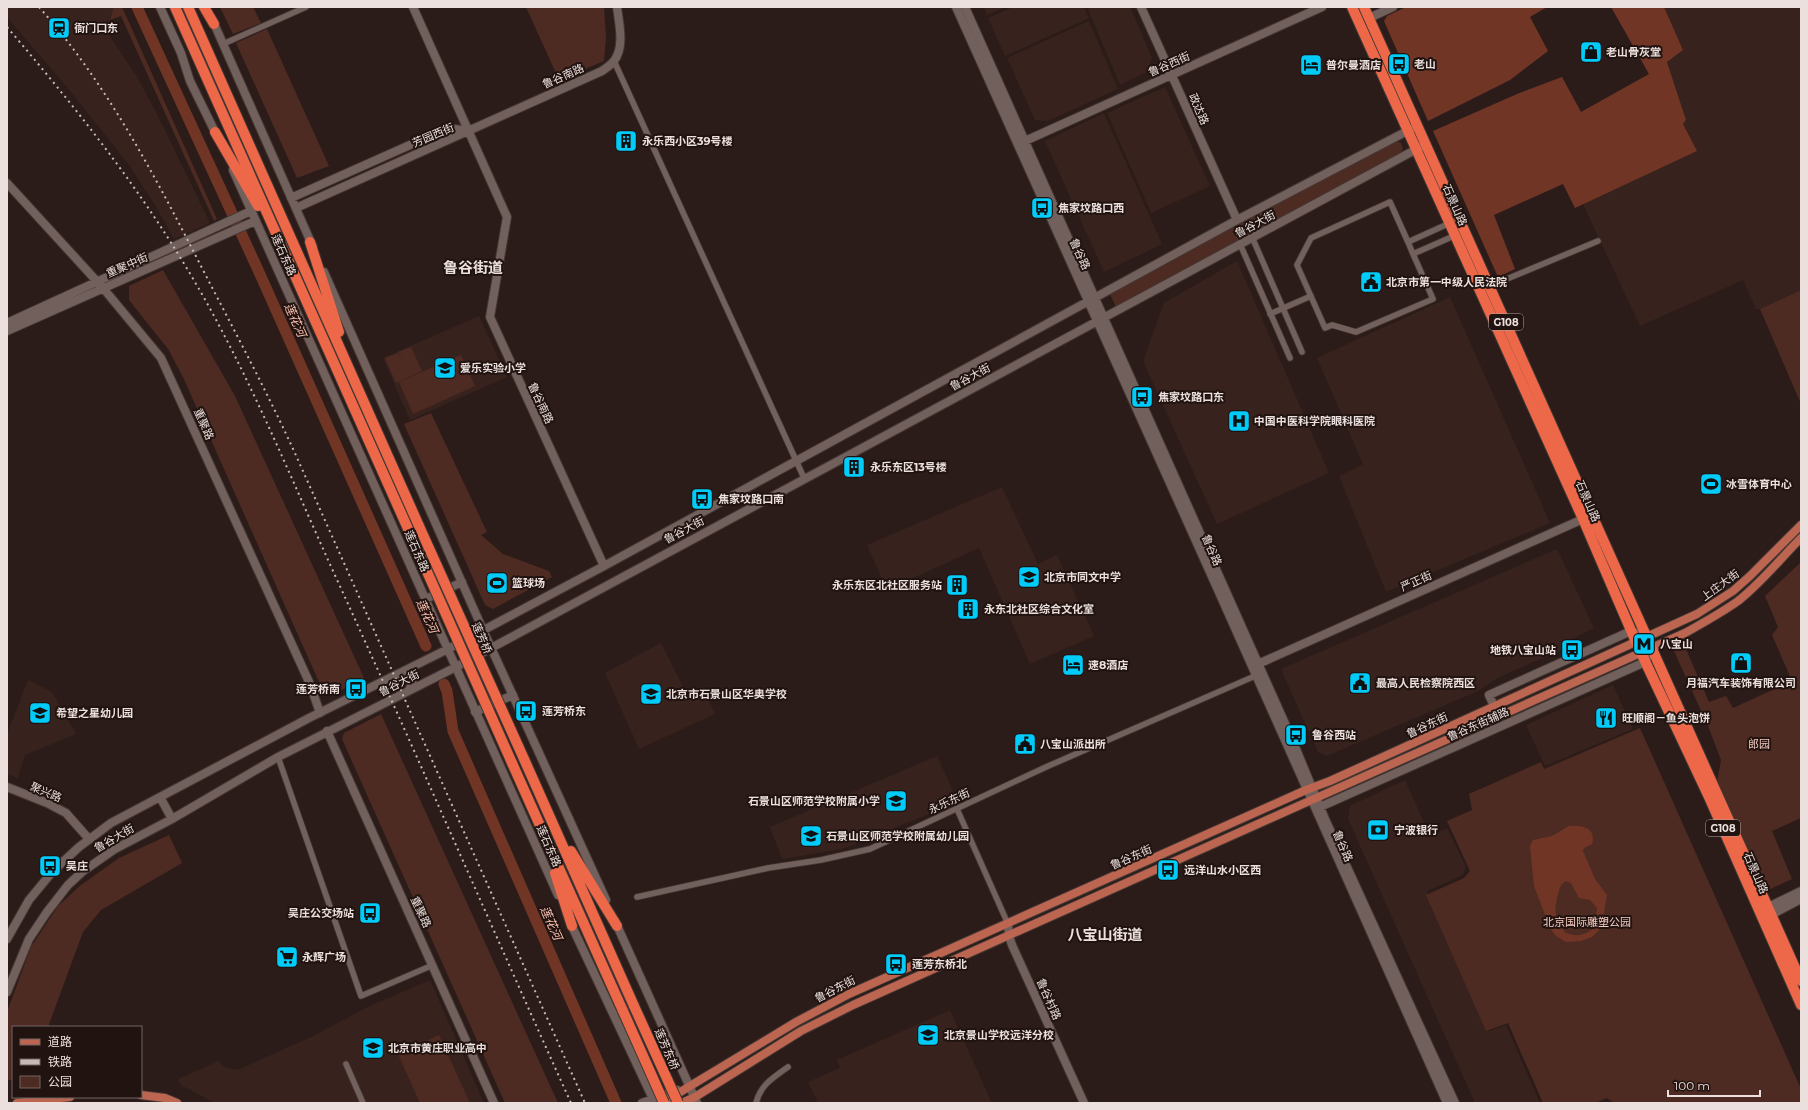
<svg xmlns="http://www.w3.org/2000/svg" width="1808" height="1110" viewBox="0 0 1808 1110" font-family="Montserrat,'Noto Sans SC',sans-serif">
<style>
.built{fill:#38221d}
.green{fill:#4e2b22}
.forest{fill:#713526;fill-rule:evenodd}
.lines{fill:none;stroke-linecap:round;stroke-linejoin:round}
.river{stroke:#713526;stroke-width:11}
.street-casing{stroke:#433734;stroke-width:7}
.secondary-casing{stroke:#433734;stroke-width:10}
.primary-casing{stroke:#433734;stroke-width:10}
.highway-casing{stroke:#433734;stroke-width:12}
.street{stroke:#72605c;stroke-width:5.5}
.secondary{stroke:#72605c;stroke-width:8}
.primary{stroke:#bc6550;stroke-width:8}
.highway{stroke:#ed6848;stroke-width:10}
.rail{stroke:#c6bab7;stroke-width:2;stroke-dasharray:2 4;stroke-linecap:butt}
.highway-bridge-casing{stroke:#433734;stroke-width:12;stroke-linecap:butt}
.highway-bridge{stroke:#ed6848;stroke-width:10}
.labels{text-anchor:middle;stroke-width:4;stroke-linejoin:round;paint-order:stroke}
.shield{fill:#211310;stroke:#aea2a0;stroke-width:1}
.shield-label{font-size:10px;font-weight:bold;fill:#ebe0dd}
.poi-label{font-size:11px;font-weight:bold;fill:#ebe0dd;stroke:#211310;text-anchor:start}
.street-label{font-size:11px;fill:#ebe0dd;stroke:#211310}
.park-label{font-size:11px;fill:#f2cac0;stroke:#211310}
.water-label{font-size:12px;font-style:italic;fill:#fec3b4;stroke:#211310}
.district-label{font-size:15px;font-weight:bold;fill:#ebe0dd;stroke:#211310}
</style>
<rect width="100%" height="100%" fill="#2b1c19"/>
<path class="built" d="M 7,7 L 112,7 L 113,9 L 110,20 L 103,26 L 137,77 L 157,114 L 210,223 L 174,239 L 155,205 L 129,165 L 71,92 L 7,17 Z
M 984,7 L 1006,7 L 987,15 Z
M 1013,7 L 1084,7 L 1089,18 L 1005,56 L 988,18 Z
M 1087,7 L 1130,7 L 1152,58 L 1147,72 L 1120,85 Z
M 1664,7 L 1801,7 L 1801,290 L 1760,309 L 1756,309 L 1743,280 L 1640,326 L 1583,204 L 1697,151 L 1683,124 L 1686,120 L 1667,62 L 1683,50 Z
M 1089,21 L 1118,89 L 1048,121 L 1035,120 L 1007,58 Z
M 1165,87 L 1210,186 L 1151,213 L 1107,113 Z
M 1104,113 L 1162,244 L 1104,272 L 1045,141 Z
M 1237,261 L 1329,473 L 1217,524 L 1143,361 L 1164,303 Z
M 1450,297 L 1550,523 L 1386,592 L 1339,476 L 1363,464 L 1317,358 Z
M 479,316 L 507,377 L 410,420 L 383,358 Z
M 1002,487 L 1038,564 L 1057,555 L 1094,636 L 1030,664 L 979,548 L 887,590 L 867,545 Z
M 1557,549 L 1594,628 L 1572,639 L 1573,645 L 1497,678 L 1480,690 L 1327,756 L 1318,752 L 1281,669 Z
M 661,643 L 688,697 L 704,691 L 715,714 L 639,749 L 605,673 Z
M 28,680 L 52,692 L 76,734 L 25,755 L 18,778 L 7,774 L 7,734 Z
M 1613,685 L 1633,729 L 1545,766 L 1526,725 Z
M 937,756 L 958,802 L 853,845 L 841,849 L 782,859 L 770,827 Z
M 1405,780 L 1430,836 L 1447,828 L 1466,867 L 1463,875 L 1427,891 L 1489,1031 L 1506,1025 L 1540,1103 L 1475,1103 L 1348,819 L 1350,806 Z
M 430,980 L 484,1103 L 215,1103 L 181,1085 L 178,1079 L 219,1061 L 224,1067 L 238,1070 L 313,1036 L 372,1005 Z
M 950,1010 L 992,1103 L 818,1103 L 808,1082 L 840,1068 L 837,1060 Z"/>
<path class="green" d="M 112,7 L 122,7 L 217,219 L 214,221 L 121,16 L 110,20 L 113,9 Z
M 220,7 L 253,7 L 261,23 L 233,34 Z
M 526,7 L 604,7 L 606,38 L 604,61 L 559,80 Z
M 267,29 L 329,166 L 297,178 L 236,43 Z
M 1396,141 L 1401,143 L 1403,148 L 1400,154 L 1116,307 L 1110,294 L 1239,223 Z
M 163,270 L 235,396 L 364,678 L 334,694 L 323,691 L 183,377 L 168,349 L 129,300 L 129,286 Z
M 1801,290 L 1801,404 L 1760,309 Z
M 411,347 L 422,371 L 409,377 L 398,352 Z
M 398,353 L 409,377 L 396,383 L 385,358 Z
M 461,355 L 475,386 L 413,414 L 399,382 Z
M 431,413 L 487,532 L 481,535 L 503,554 L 549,571 L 552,577 L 493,609 L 485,605 L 404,424 Z
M 1800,563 L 1801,818 L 1772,831 L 1792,879 L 1764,892 L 1717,782 L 1721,760 L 1708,726 L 1674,651 L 1685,647 L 1709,702 L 1726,696 L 1733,708 L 1792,681 L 1772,635 L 1778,627 L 1765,596 Z
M 381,714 L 558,1103 L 505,1103 L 342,739 L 344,733 Z
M 1640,728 L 1801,1089 L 1801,1103 L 1614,1103 L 1607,1098 L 1595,1103 L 1543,1103 L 1508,1023 L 1486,1031 L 1426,895 L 1464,878 L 1470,871 L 1447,821 L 1472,810 L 1469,794 L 1541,762 L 1544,769 Z
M 169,835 L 182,863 L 101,910 L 83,932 L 48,1027 L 13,1027 L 13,1080 L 7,1080 L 7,1012 L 31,947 L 58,906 L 81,885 L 119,858 Z
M 439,1035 L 470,1103 L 420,1103 L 398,1054 Z"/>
<path class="forest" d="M 1406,7 L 1547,7 L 1530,17 L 1548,51 L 1510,80 L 1428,121 L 1384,21 L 1387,16 Z
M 1611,7 L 1664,7 L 1683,50 L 1667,62 L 1686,120 L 1683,124 L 1697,151 L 1575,208 L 1563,184 L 1494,215 L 1515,269 L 1498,277 L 1433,131 L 1517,94 L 1562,77 L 1581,112 L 1649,74 Z
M 1569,826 C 1582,825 1597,828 1592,844 L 1584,848 L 1583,851 L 1595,879 L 1607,895 L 1602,924 L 1600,929 L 1592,937 L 1581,941 L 1566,942 L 1556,936 L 1550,928 L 1534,886 L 1530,846 L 1533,840 L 1552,836 ZM 1566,881 L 1571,883 L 1579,898 L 1590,900 L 1597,908 L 1595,927 C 1587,935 1575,938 1565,932 C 1554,919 1554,910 1558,894 C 1560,888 1560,884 1566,881 Z"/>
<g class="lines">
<path class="river" d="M 137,7 L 259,272 L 426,646
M 444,684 L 447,691 L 453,731 L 616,1103"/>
<g class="street-casing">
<path id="street" d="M 223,44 L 306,7
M 614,61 L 804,478
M 1450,223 L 1408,242 L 1413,254 L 1456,235
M 1252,237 L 1302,352
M 1408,242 L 1390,202 L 1311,238 L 1297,265 L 1325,328 L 1332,325 L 1356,332 L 1433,299 L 1413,254
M 1240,244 L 1290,358
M 1490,286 L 1598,241
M 1270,314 L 1311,296
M 278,757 L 361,996 L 433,965
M 957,809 L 1008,924
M 637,897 L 768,868 L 821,860 L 870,849 L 1046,767 L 1255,676
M 346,1064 L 363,1103
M 756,1103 C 761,1084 773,1078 788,1067"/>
</g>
<g class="secondary-casing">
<path id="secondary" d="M 160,7 L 181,53 L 190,81 L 218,138
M 413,7 L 507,217 L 490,317 L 604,566
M 956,7 C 1122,371 1283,738 1447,1103
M 965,7 L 1291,737 L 1325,819 L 1455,1103
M 1141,7 L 1237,220
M 1369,18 L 1393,7
M 212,19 L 313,247
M 1025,141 L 1322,7
M 233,170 L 558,895
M 7,183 L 103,288 L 161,358 L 310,684 L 320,713
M 291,198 L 448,128 L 468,131
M 296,208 L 602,71 C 606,68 611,65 614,61 C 625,47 619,23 617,7
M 324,272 L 483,630 L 606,900
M 7,323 L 251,211
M 7,331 L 255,221
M 426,599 L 462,582
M 1258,664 L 1583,519
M 402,672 C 413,674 415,682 409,690
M 1494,706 L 1489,695 L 1631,631 L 1647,637
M 475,712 L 513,695
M 327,731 L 494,1103
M 7,787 L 47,803 L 66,813 L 89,839
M 160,797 L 172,819
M 1320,807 L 1645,662 L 1652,648
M 1764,909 L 1801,891
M 1767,917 L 1801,899
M 615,921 L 697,1103
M 570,922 L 655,1103
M 1008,924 L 1009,936 L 1012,945 L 1084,1103
M 7,939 L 29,900 L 53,871 L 79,847 L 111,823 L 309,718 L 448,649 L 604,566 L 1237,220 L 1413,128
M 7,992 L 29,939 L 47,912 L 68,885 L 82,872 L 115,849 L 172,819 L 278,757 L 456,667 L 1426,144
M 642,1103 L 677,1090"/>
</g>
<g class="primary-casing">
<path id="primary" d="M 141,1095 L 165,1098 L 177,1103
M 17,1103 L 70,1097
M 662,1103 L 796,1022 L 849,994 L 1306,790 L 1330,781 L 1697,614 L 1733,591 L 1750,576 L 1801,525
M 682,1103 L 695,1097 L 801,1031 L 853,1005 L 1685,633 C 1703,623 1721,613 1738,601 C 1761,583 1780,559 1801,538"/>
</g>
<g class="highway-casing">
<path id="highway" d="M 175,7 L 409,531
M 188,7 L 419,526
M 204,7 L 214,24
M 1352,7 L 1583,519 L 1636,642 L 1709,797 L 1801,1005
M 1364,7 L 1801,981
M 215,132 L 258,206
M 310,242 L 339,332
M 524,759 L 634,1006
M 512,763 L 623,1011
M 571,851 L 617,926
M 555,873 L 572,926"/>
</g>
<use href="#street" class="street"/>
<use href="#secondary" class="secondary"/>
<use href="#primary" class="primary"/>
<use href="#highway" class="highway"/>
<path class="rail" d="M 39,7 C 108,85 156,178 203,270 C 234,330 266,390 294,451 L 585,1103
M 7,27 C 71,102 132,178 183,262 C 243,360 286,467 333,571 C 414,748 491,926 571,1103"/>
<g class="highway-bridge-casing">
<path id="highway-bridge" d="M 419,526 L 524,759
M 409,531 L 512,763
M 634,1006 L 678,1103
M 623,1011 L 664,1103"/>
</g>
<use href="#highway-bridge" class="highway-bridge"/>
</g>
<defs>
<g id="station-square" transform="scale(1.15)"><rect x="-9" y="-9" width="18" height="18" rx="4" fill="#01cbf9" stroke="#211310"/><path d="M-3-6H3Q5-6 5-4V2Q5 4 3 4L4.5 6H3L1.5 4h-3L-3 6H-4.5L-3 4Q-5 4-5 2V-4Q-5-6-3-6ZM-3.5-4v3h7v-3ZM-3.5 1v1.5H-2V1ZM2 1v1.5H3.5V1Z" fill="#111"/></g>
<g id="shop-square" transform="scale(1.15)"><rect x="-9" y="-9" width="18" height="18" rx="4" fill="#01cbf9" stroke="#211310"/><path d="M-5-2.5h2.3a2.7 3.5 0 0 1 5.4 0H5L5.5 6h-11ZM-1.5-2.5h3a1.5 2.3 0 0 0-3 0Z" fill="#111"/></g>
<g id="bus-square" transform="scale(1.15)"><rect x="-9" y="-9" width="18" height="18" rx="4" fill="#01cbf9" stroke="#211310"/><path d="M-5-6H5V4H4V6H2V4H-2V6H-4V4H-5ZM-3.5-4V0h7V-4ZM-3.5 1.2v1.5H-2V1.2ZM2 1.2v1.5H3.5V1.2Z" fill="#111"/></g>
<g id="hotel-square" transform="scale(1.15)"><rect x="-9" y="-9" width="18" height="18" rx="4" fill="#01cbf9" stroke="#211310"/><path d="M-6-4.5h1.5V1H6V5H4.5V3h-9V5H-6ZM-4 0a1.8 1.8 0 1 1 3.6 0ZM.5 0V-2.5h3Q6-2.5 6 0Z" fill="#111"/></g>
<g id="building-square" transform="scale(1.15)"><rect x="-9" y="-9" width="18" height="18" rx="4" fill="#01cbf9" stroke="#211310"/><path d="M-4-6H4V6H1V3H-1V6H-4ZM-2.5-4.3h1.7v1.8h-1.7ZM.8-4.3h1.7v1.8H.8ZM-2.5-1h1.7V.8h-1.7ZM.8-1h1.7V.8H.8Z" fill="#111"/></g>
<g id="civic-square" transform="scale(1.15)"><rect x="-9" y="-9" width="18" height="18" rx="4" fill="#01cbf9" stroke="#211310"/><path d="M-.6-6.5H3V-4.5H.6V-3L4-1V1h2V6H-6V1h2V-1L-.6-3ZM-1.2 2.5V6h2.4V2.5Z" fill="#111"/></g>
<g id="school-square" transform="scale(1.15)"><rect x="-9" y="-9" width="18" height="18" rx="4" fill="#01cbf9" stroke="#211310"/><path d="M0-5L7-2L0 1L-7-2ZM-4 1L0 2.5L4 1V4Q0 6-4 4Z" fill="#111"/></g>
<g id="hospital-square" transform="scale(1.15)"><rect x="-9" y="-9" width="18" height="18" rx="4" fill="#01cbf9" stroke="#211310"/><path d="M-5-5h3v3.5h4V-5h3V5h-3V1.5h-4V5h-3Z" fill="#111"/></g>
<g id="stadium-square" transform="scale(1.15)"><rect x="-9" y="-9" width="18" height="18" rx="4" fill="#01cbf9" stroke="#211310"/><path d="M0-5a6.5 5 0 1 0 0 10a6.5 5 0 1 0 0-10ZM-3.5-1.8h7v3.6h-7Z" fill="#111"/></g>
<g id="metro-square" transform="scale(1.15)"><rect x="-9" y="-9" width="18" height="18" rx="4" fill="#01cbf9" stroke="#211310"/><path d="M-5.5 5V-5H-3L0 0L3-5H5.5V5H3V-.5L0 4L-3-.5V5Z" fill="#111"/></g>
<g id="restaurant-square" transform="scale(1.15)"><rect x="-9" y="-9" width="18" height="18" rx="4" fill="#01cbf9" stroke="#211310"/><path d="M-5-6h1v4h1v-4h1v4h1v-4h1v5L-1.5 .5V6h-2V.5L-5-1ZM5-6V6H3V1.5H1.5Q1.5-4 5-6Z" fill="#111"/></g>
<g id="bank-square" transform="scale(1.15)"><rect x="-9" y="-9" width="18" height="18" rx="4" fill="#01cbf9" stroke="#211310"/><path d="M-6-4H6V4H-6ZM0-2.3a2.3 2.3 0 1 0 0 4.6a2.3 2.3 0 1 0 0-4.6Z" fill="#111"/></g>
<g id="supermarket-square" transform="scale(1.15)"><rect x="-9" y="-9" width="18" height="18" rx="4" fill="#01cbf9" stroke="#211310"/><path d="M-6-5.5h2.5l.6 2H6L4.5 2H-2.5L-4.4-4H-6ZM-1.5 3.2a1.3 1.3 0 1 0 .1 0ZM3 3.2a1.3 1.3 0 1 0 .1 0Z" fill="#111"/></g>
</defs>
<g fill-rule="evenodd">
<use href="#station-square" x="59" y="28"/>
<use href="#shop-square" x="1591" y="52"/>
<use href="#bus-square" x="1399" y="64"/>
<use href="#hotel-square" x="1311" y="65"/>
<use href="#building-square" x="626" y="141"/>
<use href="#bus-square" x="1042" y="208"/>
<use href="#civic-square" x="1371" y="282"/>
<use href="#school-square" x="445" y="368"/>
<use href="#bus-square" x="1142" y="397"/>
<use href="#hospital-square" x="1239" y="421"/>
<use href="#building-square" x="854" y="467"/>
<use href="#stadium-square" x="1711" y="484"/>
<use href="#bus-square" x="702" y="499"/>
<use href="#school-square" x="1029" y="577"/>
<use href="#stadium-square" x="497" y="583"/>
<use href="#building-square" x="957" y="585"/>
<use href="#building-square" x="968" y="609"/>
<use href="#metro-square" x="1644" y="644"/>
<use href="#bus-square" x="1572" y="650"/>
<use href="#shop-square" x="1741" y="663"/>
<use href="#hotel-square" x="1073" y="665"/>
<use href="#civic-square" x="1360" y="683"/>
<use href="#bus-square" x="356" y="689"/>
<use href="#school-square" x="651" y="694"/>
<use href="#bus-square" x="526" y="711"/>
<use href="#school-square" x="40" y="713"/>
<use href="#restaurant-square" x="1606" y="718"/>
<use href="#bus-square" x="1296" y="735"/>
<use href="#civic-square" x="1025" y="744"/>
<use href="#school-square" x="896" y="801"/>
<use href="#bank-square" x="1378" y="830"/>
<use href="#school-square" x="811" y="836"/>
<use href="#bus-square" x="50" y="866"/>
<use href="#bus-square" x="1168" y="870"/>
<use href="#bus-square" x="370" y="913"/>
<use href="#supermarket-square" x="287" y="957"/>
<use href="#bus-square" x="896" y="964"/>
<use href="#school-square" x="928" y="1035"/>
<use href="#school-square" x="373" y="1048"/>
</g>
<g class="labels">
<g class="shield">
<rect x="1489" y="314" width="34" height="16" rx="3"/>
<rect x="1706" y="820" width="34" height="16" rx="3"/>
</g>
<g class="shield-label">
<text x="1506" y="326">G108</text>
<text x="1723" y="832">G108</text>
</g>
<g class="poi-label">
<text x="74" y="32">衙门口东</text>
<text x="1606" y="56">老山骨灰堂</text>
<text x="1414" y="68">老山</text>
<text x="1326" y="69">普尔曼酒店</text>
<text x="642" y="145">永乐西小区39号楼</text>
<text x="1058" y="212">焦家坟路口西</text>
<text x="1386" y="286">北京市第一中级人民法院</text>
<text x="460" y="372">爱乐实验小学</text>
<text x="1158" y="401">焦家坟路口东</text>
<text x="1254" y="425">中国中医科学院眼科医院</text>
<text x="870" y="471">永乐东区13号楼</text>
<text x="1726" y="488">冰雪体育中心</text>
<text x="718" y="503">焦家坟路口南</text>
<text x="1044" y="581">北京市同文中学</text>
<text x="512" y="587">篮球场</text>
<text x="942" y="589" text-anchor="end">永乐东区北社区服务站</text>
<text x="984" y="613">永东北社区综合文化室</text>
<text x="1660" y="648">八宝山</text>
<text x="1556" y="654" text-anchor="end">地铁八宝山站</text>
<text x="1088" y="669">速8酒店</text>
<text x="1376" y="687">最高人民检察院西区</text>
<text x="1741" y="687" text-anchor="middle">月福汽车装饰有限公司</text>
<text x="340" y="693" text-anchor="end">莲芳桥南</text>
<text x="666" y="698">北京市石景山区华奥学校</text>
<text x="542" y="715">莲芳桥东</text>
<text x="56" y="717">希望之星幼儿园</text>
<text x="1622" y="722">旺顺阁－鱼头泡饼</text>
<text x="1312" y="739">鲁谷西站</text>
<text x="1040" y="748">八宝山派出所</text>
<text x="880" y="805" text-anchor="end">石景山区师范学校附属小学</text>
<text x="1394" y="834">宁波银行</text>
<text x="826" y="840">石景山区师范学校附属幼儿园</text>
<text x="66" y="870">吴庄</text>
<text x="1184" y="874">远洋山水小区西</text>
<text x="354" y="917" text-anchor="end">吴庄公交场站</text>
<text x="302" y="961">永辉广场</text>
<text x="912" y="968">莲芳东桥北</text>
<text x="944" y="1039">北京景山学校远洋分校</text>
<text x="388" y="1052">北京市黄庄职业高中</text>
</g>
<g class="street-label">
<text transform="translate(1169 64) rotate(-24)" y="4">鲁谷西街</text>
<text transform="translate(563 76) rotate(-24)" y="4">鲁谷南路</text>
<text transform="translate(1199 109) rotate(66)" y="4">政达路</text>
<text transform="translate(433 135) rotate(-23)" y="4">芳园西街</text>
<text transform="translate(1455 205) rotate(66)" y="4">石景山路</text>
<text transform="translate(1255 224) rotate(-28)" y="4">鲁谷大街</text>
<text transform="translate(1080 254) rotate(65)" y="4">鲁谷路</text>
<text transform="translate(284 255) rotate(66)" y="4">莲石东路</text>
<text transform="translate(127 265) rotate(-24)" y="4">重聚中街</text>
<text transform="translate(970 377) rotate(-28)" y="4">鲁谷大街</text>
<text transform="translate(541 403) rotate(65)" y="4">鲁谷南路</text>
<text transform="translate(204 424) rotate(66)" y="4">重聚路</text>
<text transform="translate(1588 501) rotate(66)" y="4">石景山路</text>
<text transform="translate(684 530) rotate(-28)" y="4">鲁谷大街</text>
<text transform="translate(1212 550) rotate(66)" y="4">鲁谷路</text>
<text transform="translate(417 551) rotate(66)" y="4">莲石东路</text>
<text transform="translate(1416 581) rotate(-24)" y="4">严正街</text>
<text transform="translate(1720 585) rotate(-36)" y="4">上庄大街</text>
<text transform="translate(482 638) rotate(66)" y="4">莲芳桥</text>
<text transform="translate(399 683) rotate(-27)" y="4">鲁谷大街</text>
<text transform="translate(1478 724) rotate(-24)" y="4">鲁谷东街辅路</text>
<text transform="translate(1427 725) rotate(-25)" y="4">鲁谷东街</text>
<text transform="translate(46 792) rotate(23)" y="4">聚兴路</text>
<text transform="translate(949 801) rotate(-25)" y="4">永乐东街</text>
<text transform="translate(114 838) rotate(-30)" y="4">鲁谷大街</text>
<text transform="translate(549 846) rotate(66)" y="4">莲石东路</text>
<text transform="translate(1343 846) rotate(66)" y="4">鲁谷路</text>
<text transform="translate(1131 857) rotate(-24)" y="4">鲁谷东街</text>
<text transform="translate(1756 873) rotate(66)" y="4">石景山路</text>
<text transform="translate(421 912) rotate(65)" y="4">重聚路</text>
<text transform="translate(835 989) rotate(-27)" y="4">鲁谷东街</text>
<text transform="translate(1049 999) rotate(66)" y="4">鲁谷村路</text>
<text transform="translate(667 1049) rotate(66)" y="4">莲芳东桥</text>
</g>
<g class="park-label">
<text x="1759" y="748">郎园</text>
<text x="1587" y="926">北京国际雕塑公园</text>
</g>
<g class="water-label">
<text transform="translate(295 320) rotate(66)" y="4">莲花河</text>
<text transform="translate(427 616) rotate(66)" y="4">莲花河</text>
<text transform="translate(551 923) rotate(66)" y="4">莲花河</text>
</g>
<g class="district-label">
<text x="473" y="273">鲁谷街道</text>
<text x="1105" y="940">八宝山街道</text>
</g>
</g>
<rect width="1808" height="1110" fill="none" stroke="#ebe0dd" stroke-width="16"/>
<rect x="12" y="1026" width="130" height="72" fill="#211310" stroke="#726562"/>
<rect x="20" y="1039" width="20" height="6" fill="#bc6550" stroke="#726562"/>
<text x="48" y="1046" font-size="12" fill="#ebe0dd">道路</text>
<rect x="20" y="1059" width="20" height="6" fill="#c6bab7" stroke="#726562"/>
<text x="48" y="1066" font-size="12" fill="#ebe0dd">铁路</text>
<rect x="20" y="1076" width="20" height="12" fill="#4e2b22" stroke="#726562"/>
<text x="48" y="1086" font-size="12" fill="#ebe0dd">公园</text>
<path d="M1668 1090v6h92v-6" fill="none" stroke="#ebe0dd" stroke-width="2"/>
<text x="1674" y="1090" font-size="12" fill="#ebe0dd" stroke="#211310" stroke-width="3" paint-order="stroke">100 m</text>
</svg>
